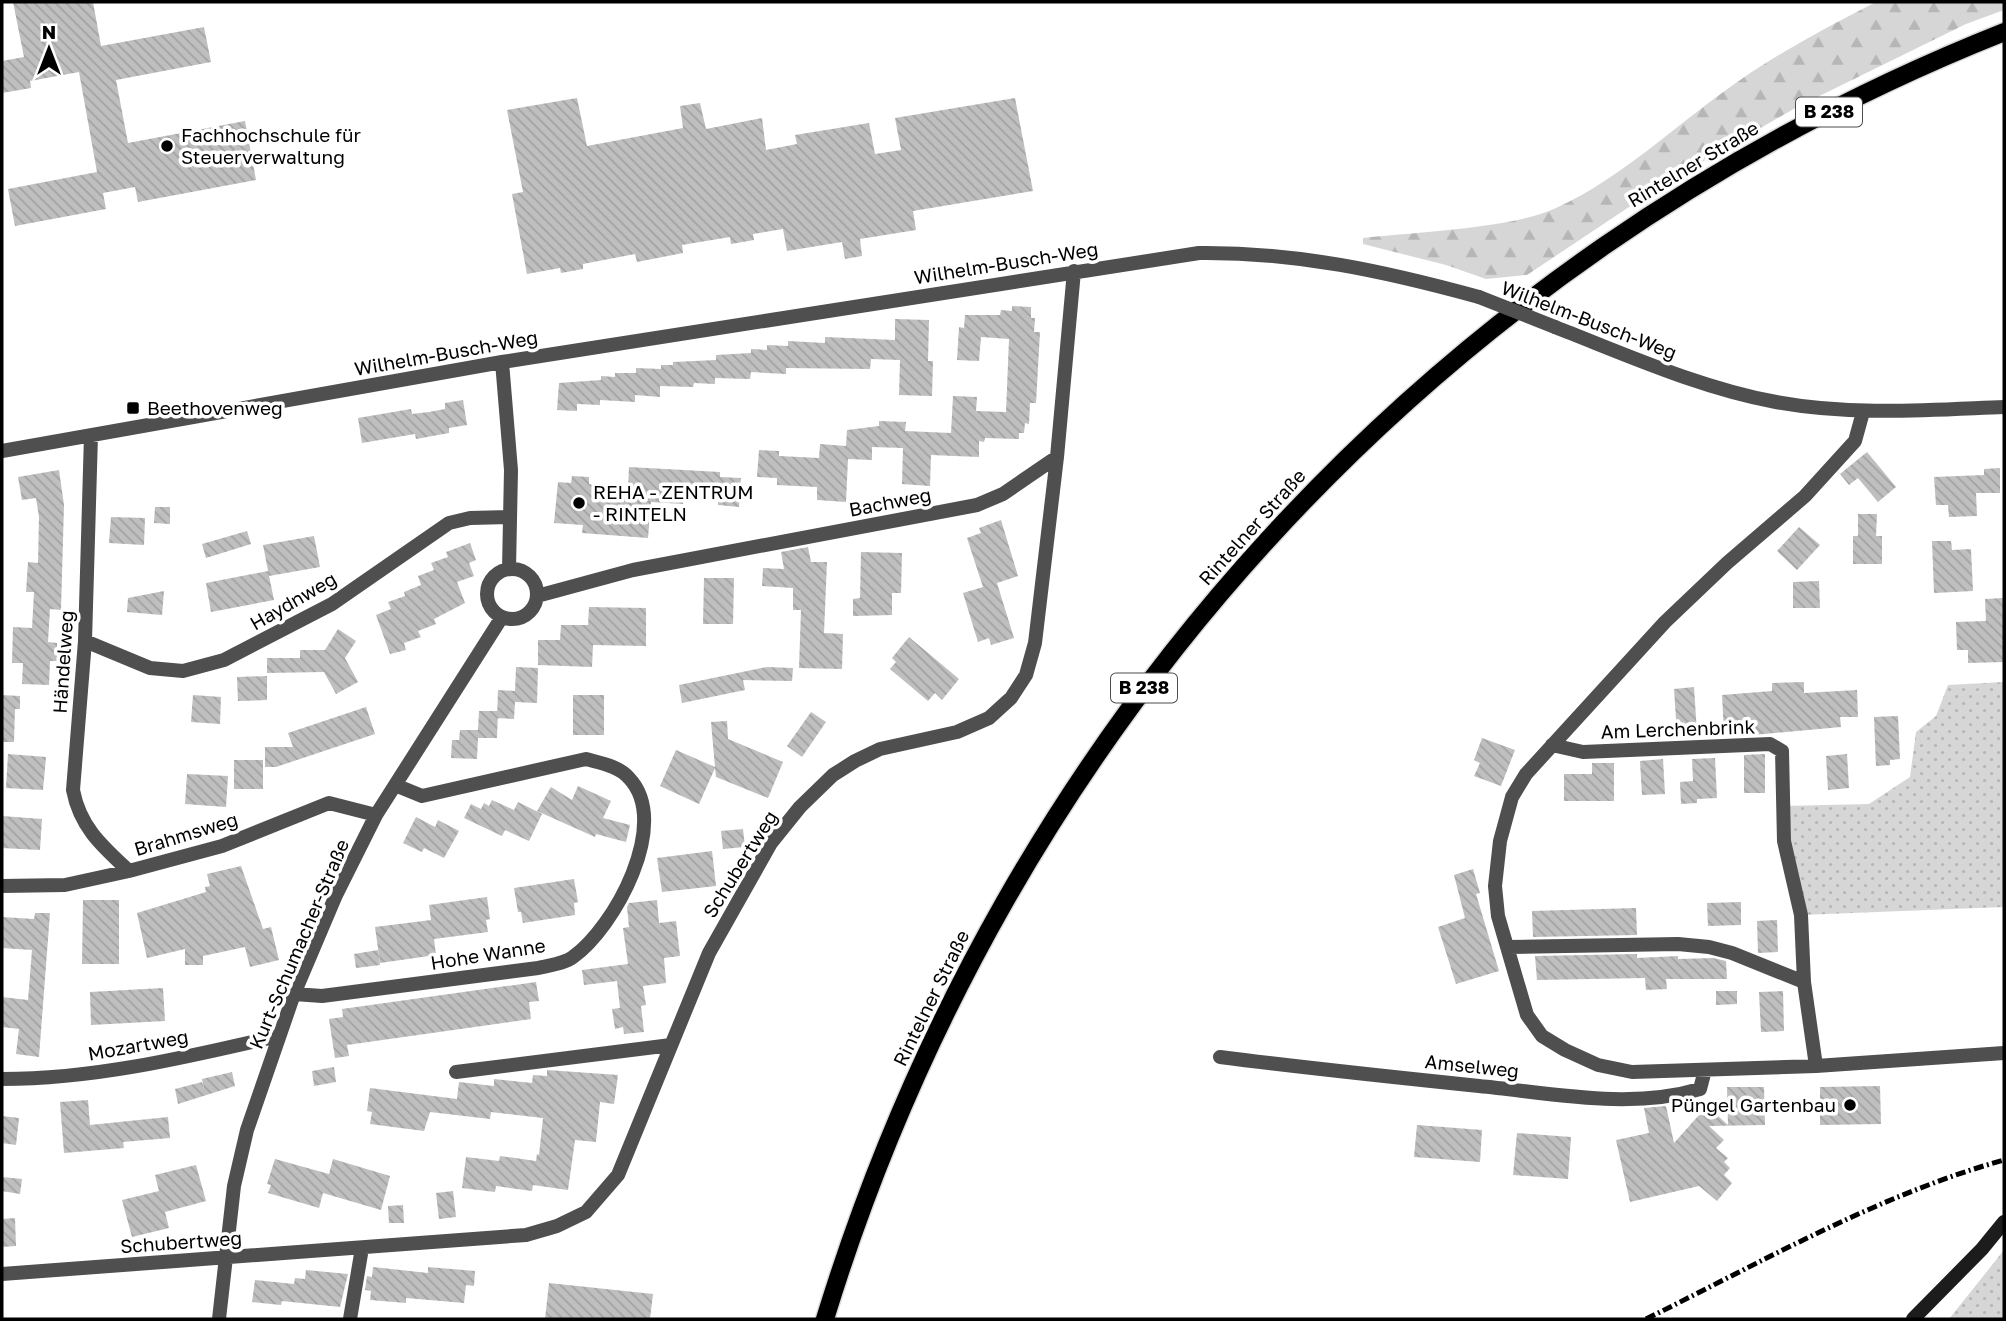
<svg xmlns="http://www.w3.org/2000/svg" width="2006" height="1321" viewBox="0 0 2006 1321" font-family="'Golos Text',sans-serif">
<style>
.grass{fill:url(#grass-dots)}
.forest{fill:url(#forest-firs)}
.building{fill:url(#building-back-hatch)}
.lines{fill:none;stroke-linecap:round;stroke-linejoin:round}
.primary-casing{stroke:#dbdbdb;stroke-width:21}
.street{stroke:#4f4f4f;stroke-width:14}
.secondary{stroke:#1c1c1c;stroke-width:14}
.primary{stroke:#000;stroke-width:18}
.rail{stroke:#000;stroke-width:5;stroke-dasharray:10 3.5 2 3.5;stroke-linecap:butt}
.street-bridge{stroke:#4f4f4f;stroke-width:14}
.poi-dot{fill:#000;stroke:#fff;stroke-width:2.5}
.labels{text-anchor:middle;stroke-width:7;stroke-linejoin:round;paint-order:stroke}
.shield{fill:#fff;stroke:#4c4c4c;stroke-width:2}
.shield-label{font-size:18px;font-weight:bold;fill:#000}
.poi-label{font-size:19px;fill:#000;stroke:#fff;text-anchor:start}
.street-label{font-size:19px;fill:#000;stroke:#fff}
</style>
<defs>
<pattern id="grass-dots" width="8" height="8" patternUnits="userSpaceOnUse" patternTransform="scale(1.75)"><rect width="8" height="8" fill="#d6d6d6"/><path d="M2 2h.1M6 6h.1" fill="none" stroke="#b6b6b6" stroke-width="1.8" stroke-linecap="round"/></pattern>
<pattern id="forest-firs" width="22" height="20" patternUnits="userSpaceOnUse" patternTransform="scale(1.75)"><rect width="22" height="20" fill="#d6d6d6"/><path d="M5 1l3.5 6h-7zM16 11l3.5 6h-7z" fill="#b6b6b6"/></pattern>
<pattern id="building-back-hatch" width="6" height="6" patternUnits="userSpaceOnUse" patternTransform="scale(1.75)"><rect width="6" height="6" fill="#bfbfbf"/><path d="M-1 5l2 2M0 0l6 6M5-1l2 2" fill="none" stroke="#a2a2a2"/></pattern>
</defs>
<rect width="100%" height="100%" fill="#fff"/>
<path class="grass" d="M 2004,682 L 2004,907 L 1801,915 L 1783,806 L 1869,804 L 1910,777 L 1916,732 L 1936,716 L 1948,685 Z
M 2004,1250 L 2004,1319 L 1949,1319 Z"/>
<path class="forest" d="M 1876,2 L 2004,2 L 2004,10 L 1966,24 L 1797,107 L 1659,187 L 1527,275 L 1486,279 L 1446,265 L 1363,244 L 1363,238 C 1414,232 1511,229 1556,208 C 1623,178 1682,119 1743,78 C 1784,50 1831,25 1876,2 Z"/>
<path class="building" d="M 13,2 L 93,2 L 101,46 L 204,27 L 211,62 L 116,80 L 128,143 L 245,121 L 256,180 L 138,202 L 135,187 L 103,193 L 106,209 L 15,226 L 8,189 L 97,172 L 79,72 L 30,81 L 31,88 L 2,93 L 2,61 L 24,57 Z
M 577,98 L 587,146 L 683,128 L 680,106 L 700,103 L 706,129 L 762,118 L 766,150 L 797,144 L 795,135 L 869,123 L 875,154 L 901,150 L 895,118 L 1015,98 L 1033,191 L 913,211 L 916,230 L 860,239 L 862,256 L 845,259 L 842,242 L 787,251 L 783,229 L 753,234 L 754,240 L 731,244 L 730,237 L 682,245 L 683,253 L 637,262 L 635,254 L 583,264 L 583,269 L 561,273 L 560,268 L 527,274 L 512,194 L 523,192 L 507,110 Z
M 1012,306 L 1031,307 L 1031,318 L 1035,318 L 1034,332 L 1040,332 L 1036,403 L 1030,403 L 1029,424 L 1025,423 L 1024,433 L 1019,433 L 1019,439 L 985,438 L 984,442 L 979,441 L 979,457 L 931,455 L 930,486 L 902,484 L 903,448 L 872,447 L 872,460 L 848,459 L 846,502 L 817,500 L 817,487 L 777,485 L 777,478 L 757,477 L 759,450 L 779,451 L 779,456 L 819,458 L 820,444 L 846,446 L 847,430 L 879,426 L 879,421 L 906,422 L 905,431 L 951,433 L 953,396 L 977,397 L 976,411 L 1006,412 L 1009,339 L 981,337 L 979,361 L 957,360 L 959,327 L 964,328 L 965,315 L 1000,315 L 1001,310 L 1012,311 Z
M 895,319 L 929,320 L 928,361 L 933,361 L 932,396 L 899,395 L 900,360 L 871,359 L 870,369 L 786,368 L 786,374 L 751,372 L 750,379 L 715,378 L 715,384 L 694,383 L 693,387 L 660,386 L 660,397 L 635,395 L 635,402 L 600,400 L 600,405 L 577,404 L 577,411 L 557,410 L 559,383 L 601,380 L 601,376 L 615,377 L 615,373 L 636,373 L 636,368 L 661,369 L 661,365 L 673,365 L 673,362 L 716,360 L 716,355 L 751,353 L 751,349 L 767,350 L 767,345 L 788,346 L 788,341 L 825,343 L 825,337 L 895,340 Z
M 463,400 L 467,425 L 449,428 L 449,433 L 416,439 L 415,434 L 362,443 L 358,418 L 411,409 L 412,414 L 429,412 L 445,409 L 445,403 Z
M 1867,452 L 1896,487 L 1878,502 L 1858,478 L 1849,485 L 1840,474 Z
M 629,467 L 720,472 L 720,477 L 741,478 L 739,507 L 718,505 L 718,499 L 684,497 L 683,504 L 651,502 L 648,538 L 582,533 L 583,525 L 554,523 L 558,482 L 571,483 L 572,476 L 589,477 L 589,484 L 628,488 Z
M 2000,468 L 2000,493 L 1976,493 L 1977,516 L 1949,517 L 1948,505 L 1936,505 L 1934,477 L 1984,475 L 1984,469 Z
M 59,470 L 64,505 L 61,610 L 50,609 L 48,642 L 57,643 L 57,661 L 50,661 L 49,685 L 22,684 L 23,663 L 12,663 L 13,627 L 32,628 L 34,592 L 26,592 L 28,562 L 38,563 L 39,517 L 36,498 L 22,500 L 18,477 Z
M 155,507 L 170,507 L 170,524 L 154,523 Z
M 1858,514 L 1877,514 L 1876,536 L 1882,536 L 1882,564 L 1853,564 L 1853,536 L 1858,536 Z
M 111,517 L 145,518 L 144,545 L 109,543 Z
M 1001,520 L 1018,576 L 997,583 L 1014,638 L 991,645 L 989,638 L 978,642 L 963,593 L 983,587 L 967,538 L 981,533 L 979,528 Z
M 1799,527 L 1820,545 L 1797,570 L 1777,551 Z
M 247,531 L 251,544 L 206,558 L 202,544 Z
M 314,536 L 320,567 L 269,576 L 263,545 Z
M 1932,541 L 1951,541 L 1952,550 L 1971,549 L 1973,591 L 1934,593 Z
M 470,543 L 476,560 L 469,563 L 474,576 L 457,582 L 465,603 L 434,619 L 436,624 L 418,631 L 421,637 L 404,643 L 406,650 L 390,654 L 376,615 L 391,609 L 388,602 L 405,596 L 404,592 L 421,585 L 418,576 L 434,570 L 431,563 L 448,557 L 446,552 Z
M 808,547 L 811,562 L 827,562 L 824,633 L 843,634 L 842,669 L 799,668 L 801,610 L 793,610 L 793,588 L 762,586 L 763,568 L 784,569 L 781,552 Z
M 861,552 L 902,553 L 901,593 L 892,593 L 892,615 L 853,616 L 853,599 L 860,598 Z
M 268,571 L 274,600 L 211,612 L 206,583 Z
M 704,578 L 734,578 L 733,624 L 703,624 Z
M 1819,581 L 1820,608 L 1793,608 L 1793,582 Z
M 164,591 L 162,615 L 127,612 L 128,598 Z
M 2003,598 L 2004,662 L 1968,663 L 1968,650 L 1957,650 L 1956,622 L 1986,621 L 1985,599 Z
M 589,607 L 646,608 L 646,646 L 593,645 L 592,667 L 538,665 L 538,640 L 560,640 L 561,625 L 588,625 Z
M 338,629 L 356,641 L 345,658 L 358,682 L 336,694 L 324,672 L 267,673 L 267,658 L 300,658 L 300,650 L 325,650 Z
M 909,637 L 959,679 L 942,700 L 935,693 L 928,701 L 890,669 L 896,662 L 892,658 Z
M 516,667 L 538,668 L 537,703 L 515,702 L 514,719 L 497,718 L 498,690 L 515,691 Z
M 767,667 L 793,668 L 792,681 L 743,680 L 745,690 L 682,703 L 679,685 Z
M 267,676 L 267,700 L 238,701 L 237,677 Z
M 1804,682 L 1804,693 L 1857,690 L 1858,717 L 1840,717 L 1841,727 L 1743,736 L 1743,730 L 1724,732 L 1722,695 L 1772,691 L 1772,683 Z
M 1694,687 L 1697,733 L 1677,734 L 1674,689 Z
M 2,695 L 20,696 L 20,709 L 15,709 L 14,742 L 2,742 Z
M 193,695 L 221,697 L 220,724 L 191,722 Z
M 573,695 L 604,695 L 604,735 L 573,735 Z
M 366,707 L 375,734 L 276,767 L 265,767 L 265,747 L 293,747 L 288,733 Z
M 479,711 L 498,711 L 497,738 L 478,738 L 477,759 L 451,758 L 452,740 L 459,740 L 460,730 L 478,730 Z
M 811,712 L 826,722 L 802,757 L 787,746 Z
M 1898,716 L 1900,759 L 1890,760 L 1890,765 L 1876,766 L 1874,717 Z
M 727,721 L 728,739 L 783,762 L 768,798 L 716,777 L 715,768 L 699,804 L 660,786 L 676,750 L 715,767 L 711,722 Z
M 1482,738 L 1515,750 L 1501,786 L 1474,776 L 1480,763 L 1474,760 Z
M 8,754 L 46,757 L 43,790 L 6,788 Z
M 1765,754 L 1765,793 L 1744,793 L 1744,755 Z
M 1847,754 L 1849,788 L 1828,790 L 1826,756 Z
M 1715,758 L 1717,798 L 1697,799 L 1697,803 L 1681,804 L 1680,782 L 1693,781 L 1692,759 Z
M 1663,759 L 1665,794 L 1642,795 L 1640,761 Z
M 234,760 L 263,760 L 263,789 L 234,789 Z
M 1592,763 L 1614,763 L 1614,801 L 1564,801 L 1564,774 L 1592,774 Z
M 187,774 L 228,776 L 226,807 L 185,804 Z
M 578,786 L 611,801 L 603,818 L 630,825 L 626,842 L 596,834 L 595,837 L 537,811 L 551,787 L 572,800 Z
M 492,800 L 514,810 L 518,802 L 542,814 L 529,841 L 505,830 L 502,836 L 464,818 L 471,804 L 481,809 L 484,803 L 489,806 Z
M 2,816 L 42,819 L 40,850 L 2,848 Z
M 416,817 L 435,827 L 438,820 L 459,831 L 444,858 L 424,848 L 422,852 L 403,843 Z
M 743,829 L 745,847 L 723,849 L 721,831 Z
M 712,851 L 716,886 L 662,892 L 657,858 Z
M 241,866 L 263,929 L 271,927 L 279,960 L 250,967 L 245,947 L 203,956 L 203,965 L 185,965 L 185,949 L 147,958 L 137,913 L 206,892 L 205,887 L 210,886 L 207,874 Z
M 1473,869 L 1480,893 L 1476,894 L 1499,971 L 1456,984 L 1438,927 L 1465,918 L 1454,875 Z
M 574,879 L 578,902 L 574,903 L 575,915 L 523,923 L 521,912 L 518,912 L 514,888 Z
M 487,897 L 490,919 L 486,920 L 488,932 L 434,939 L 436,955 L 380,963 L 375,927 L 431,920 L 429,905 Z
M 83,900 L 119,900 L 119,964 L 82,964 Z
M 657,900 L 659,923 L 676,921 L 680,956 L 664,958 L 666,983 L 643,986 L 646,1005 L 641,1006 L 644,1032 L 624,1034 L 623,1027 L 615,1029 L 612,1009 L 620,1008 L 617,981 L 584,985 L 582,970 L 628,964 L 623,928 L 629,927 L 627,907 L 629,903 Z
M 1741,902 L 1741,925 L 1708,926 L 1707,903 Z
M 1636,908 L 1637,935 L 1533,937 L 1532,911 Z
M 35,913 L 50,913 L 39,1057 L 16,1054 L 19,1029 L 2,1027 L 2,997 L 28,1000 L 32,950 L 2,948 L 2,917 L 34,919 Z
M 1777,920 L 1778,952 L 1758,953 L 1757,921 Z
M 378,950 L 380,965 L 356,968 L 354,954 Z
M 1637,954 L 1637,958 L 1678,956 L 1678,959 L 1713,958 L 1726,961 L 1727,979 L 1666,979 L 1667,989 L 1646,990 L 1645,978 L 1537,980 L 1535,956 Z
M 536,982 L 539,1001 L 529,1002 L 531,1019 L 347,1045 L 349,1056 L 335,1058 L 329,1019 L 343,1017 L 342,1009 Z
M 163,988 L 165,1021 L 91,1025 L 90,992 Z
M 1716,991 L 1737,991 L 1737,1004 L 1716,1005 Z
M 1783,991 L 1784,1031 L 1761,1032 L 1759,992 Z
M 334,1067 L 336,1082 L 314,1086 L 312,1071 Z
M 547,1070 L 618,1075 L 614,1104 L 600,1102 L 596,1142 L 575,1140 L 568,1190 L 533,1185 L 532,1191 L 496,1186 L 495,1192 L 462,1188 L 466,1157 L 499,1161 L 500,1156 L 536,1161 L 537,1154 L 539,1155 L 543,1118 L 491,1112 L 490,1119 L 430,1112 L 424,1131 L 370,1124 L 372,1112 L 367,1111 L 370,1088 L 457,1099 L 459,1082 L 494,1086 L 494,1079 L 532,1083 L 533,1075 L 547,1076 Z
M 232,1072 L 235,1086 L 178,1104 L 175,1089 L 202,1082 L 204,1089 L 202,1079 Z
M 1880,1086 L 1881,1124 L 1820,1125 L 1820,1087 Z
M 1727,1087 L 1764,1087 L 1765,1125 L 1709,1126 L 1724,1140 L 1716,1148 L 1728,1158 L 1724,1162 L 1730,1168 L 1724,1175 L 1732,1183 L 1717,1201 L 1699,1186 L 1630,1202 L 1616,1140 L 1649,1133 L 1644,1108 L 1666,1106 L 1674,1143 L 1707,1106 L 1728,1125 Z
M 88,1100 L 90,1125 L 168,1117 L 170,1138 L 123,1142 L 124,1148 L 64,1153 L 60,1102 Z
M 2,1116 L 19,1118 L 16,1145 L 2,1143 Z
M 1417,1125 L 1482,1130 L 1480,1162 L 1414,1157 Z
M 1517,1133 L 1571,1137 L 1568,1179 L 1513,1175 Z
M 275,1159 L 329,1174 L 333,1159 L 390,1176 L 381,1210 L 323,1193 L 319,1208 L 268,1193 L 271,1185 L 267,1184 Z
M 196,1165 L 206,1201 L 165,1212 L 169,1228 L 132,1237 L 122,1200 L 159,1191 L 155,1175 Z
M 2,1177 L 22,1179 L 20,1194 L 2,1191 Z
M 453,1191 L 456,1217 L 439,1219 L 436,1193 Z
M 403,1205 L 404,1223 L 389,1223 L 388,1206 Z
M 15,1218 L 16,1246 L 2,1247 L 2,1219 Z
M 373,1267 L 428,1273 L 428,1267 L 475,1271 L 474,1286 L 466,1285 L 464,1303 L 406,1298 L 406,1303 L 370,1300 L 371,1291 L 365,1290 L 367,1276 L 372,1277 Z
M 306,1270 L 348,1274 L 340,1307 L 282,1301 L 281,1305 L 252,1302 L 255,1280 L 294,1284 L 295,1278 L 305,1279 Z
M 549,1283 L 653,1294 L 650,1319 L 545,1319 Z"/>
<g class="lines">
<g class="primary-casing">
<path id="primary" d="M 825,1319 C 1005,731 1432,259 2004,32"/>
</g>
<path class="street" d="M 1555,327 C 1627,355 1700,388 1776,402 C 1852,416 1928,410 2004,407
M 502,362 L 511,470 L 509,569
M 1863,412 L 1855,441 L 1805,496 L 1727,563 L 1665,622 L 1526,774 L 1512,797 L 1500,841 L 1495,886 L 1498,916 L 1527,1015 L 1542,1036 L 1565,1050 L 1598,1065 L 1632,1072 L 1816,1066 L 2004,1053
M 91,435 L 85,641 L 73,790 C 80,827 102,846 129,871
M 2,451 L 502,362 L 1199,253 C 1297,252 1384,271 1479,297
M487 594a25 25 0 1 1 50 0a25 25 0 1 1-50 0Z
M 537,596 L 633,570 L 977,505 L 1003,494 L 1057,457 L 1074,271
M 85,641 L 150,668 L 183,671 L 224,660 L 332,604 L 449,523 L 470,518 L 509,517
M 1552,745 L 1583,752 L 1770,744 L 1782,751 L 1784,841 L 1801,915 L 1804,982 L 1816,1066
M 2,886 L 65,885 L 129,871 L 222,846 L 329,803 L 376,815
M 1507,947 L 1678,944 L 1709,947 L 1732,953 L 1804,982
M 294,994 L 322,996 L 538,968 C 549,965 564,964 573,957 C 614,928 672,823 629,778 C 619,766 600,763 586,759 L 422,796 L 395,785
M 1220,1057 C 1306,1068 1392,1077 1479,1086 C 1551,1093 1630,1110 1700,1089 L 1705,1070
M 456,1072 L 671,1045
M 2,1079 C 96,1079 187,1057 278,1036
M 2,1274 L 526,1235 L 557,1226 L 586,1212 L 618,1175 L 709,953 L 771,843 L 800,807 L 833,775 L 855,761 L 880,749 L 957,732 L 989,718 L 1011,698 L 1026,675 L 1035,643 L 1057,457
M 219,1319 L 234,1186 L 247,1130 L 294,994 L 336,895 L 376,815 L 502,617
M 350,1319 L 362,1248"/>
<path class="secondary" d="M 1913,1319 L 1982,1249 L 2004,1222"/>
<use href="#primary" class="primary"/>
<path class="rail" d="M 1646,1319 C 1762,1262 1878,1195 2004,1160"/>
<path class="street-bridge" d="M 1479,297 L 1555,327"/>
</g>
<g class="poi-dot">
<circle cx="167" cy="146" r="7"/>
<rect x="126" y="401" width="14" height="14" rx="3.5"/>
<circle cx="579" cy="503" r="7"/>
<circle cx="1850" cy="1105" r="7"/>
</g>
<g class="labels">
<g class="shield">
<rect x="1796" y="97.5" width="66" height="29" rx="5"/>
<rect x="1111" y="673.5" width="66" height="29" rx="5"/>
</g>
<g class="shield-label">
<text x="1829" y="118">B 238</text>
<text x="1144" y="694">B 238</text>
</g>
<g class="poi-label">
<text x="181" y="142">Fachhochschule für<tspan x="181" dy="22">Steuerverwaltung</tspan></text>
<text x="147" y="415">Beethovenweg</text>
<text x="593" y="499">REHA - ZENTRUM<tspan x="593" dy="22">- RINTELN</tspan></text>
<text x="1836" y="1112" text-anchor="end">Püngel Gartenbau</text>
</g>
<g class="street-label">
<text transform="translate(1693 164) rotate(-31)" y="7">Rintelner Straße</text>
<text transform="translate(1006 263) rotate(-9)" y="7">Wilhelm-Busch-Weg</text>
<text transform="translate(1589 320) rotate(21)" y="7">Wilhelm-Busch-Weg</text>
<text transform="translate(446 353) rotate(-10)" y="7">Wilhelm-Busch-Weg</text>
<text transform="translate(890 502) rotate(-11)" y="7">Bachweg</text>
<text transform="translate(1252 527) rotate(-48)" y="7">Rintelner Straße</text>
<text transform="translate(293 601) rotate(-30)" y="7">Haydnweg</text>
<text transform="translate(63 662) rotate(-86)" y="7">Händelweg</text>
<text transform="translate(1678 729) rotate(-2)" y="7">Am Lerchenbrink</text>
<text transform="translate(186 834) rotate(-17)" y="7">Brahmsweg</text>
<text transform="translate(740 864) rotate(-58)" y="7">Schubertweg</text>
<text transform="translate(299 944) rotate(-67)" y="7">Kurt-Schumacher-Straße</text>
<text transform="translate(488 954) rotate(-9)" y="7">Hohe Wanne</text>
<text transform="translate(931 998) rotate(-64)" y="7">Rintelner Straße</text>
<text transform="translate(138 1045) rotate(-10)" y="7">Mozartweg</text>
<text transform="translate(1472 1066) rotate(6)" y="7">Amselweg</text>
<text transform="translate(181 1242) rotate(-4)" y="7">Schubertweg</text>
</g>
</g>
<rect width="2006" height="1321" fill="none" stroke="#000000" stroke-width="7"/>
<g transform="translate(49 49)" stroke="#ffffff" stroke-width="5" paint-order="stroke">
<path d="M0-5L12 26L0 18L-12 26Z" fill="#000000"/>
<text y="-10" font-size="19" font-weight="bold" text-anchor="middle" fill="#000000">N</text>
</g>
</svg>
